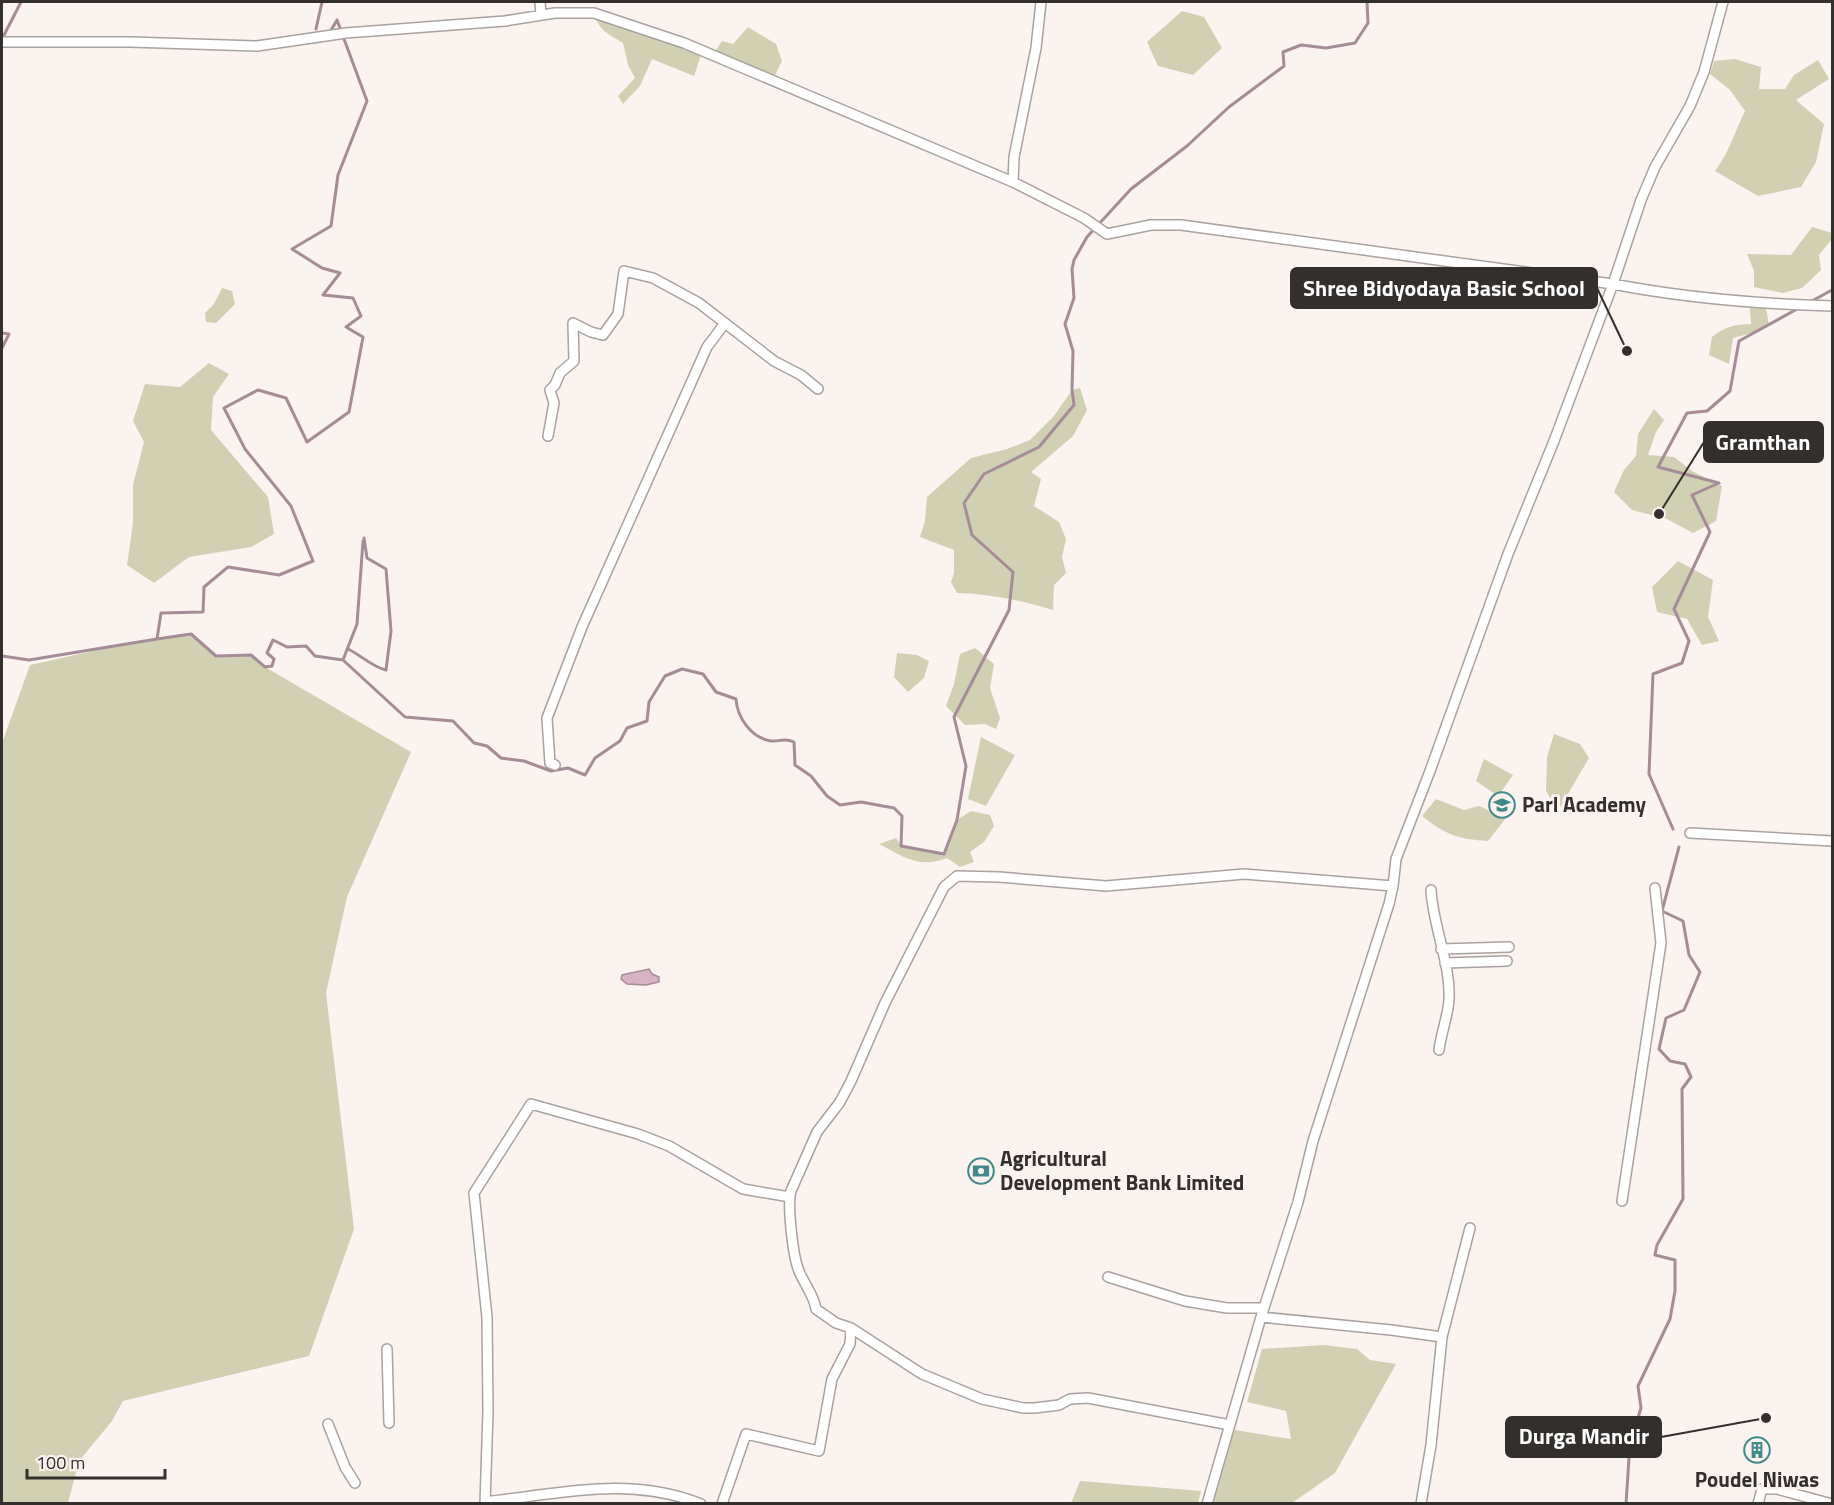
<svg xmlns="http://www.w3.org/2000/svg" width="1834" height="1505" viewBox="0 0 1834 1505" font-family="'Titillium Web',sans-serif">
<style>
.green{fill:#d1d0b2}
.water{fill:#d7b4c4;stroke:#a68c97;stroke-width:1.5}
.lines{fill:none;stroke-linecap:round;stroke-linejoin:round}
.stream{stroke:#a68c97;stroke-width:3}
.street-casing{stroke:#aaa29f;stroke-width:12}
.street{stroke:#fff;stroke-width:9}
.labels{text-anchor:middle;stroke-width:6;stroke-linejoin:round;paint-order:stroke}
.poi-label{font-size:21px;font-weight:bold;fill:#322f2d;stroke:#fbf3ef;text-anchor:start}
.leader{fill:none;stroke:#322f2d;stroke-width:2}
.callout-dot{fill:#322f2d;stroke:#fbf3ef;stroke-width:2}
.callout{fill:#322f2d;stroke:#322f2d;stroke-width:2}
.callout-label{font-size:22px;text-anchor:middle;font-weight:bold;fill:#fff}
</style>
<rect width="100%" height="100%" fill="#fbf3ef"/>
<path class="green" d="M 1182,11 L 1204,17 L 1222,48 L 1193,75 L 1158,66 L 1147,42 Z
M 594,13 L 702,52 L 694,76 L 652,59 L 640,86 L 623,104 L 618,96 L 635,78 L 628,65 L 623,43 C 610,35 598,30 594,13 Z
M 748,27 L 776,44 L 782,61 L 774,77 L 747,68 L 716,50 L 722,41 L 733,44 Z
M 1735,59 L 1761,67 L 1759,89 L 1785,89 L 1794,75 L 1818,60 L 1829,79 L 1796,100 L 1824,124 L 1816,162 L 1801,187 L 1758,196 L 1715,171 C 1729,153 1735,131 1745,111 L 1730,90 L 1710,74 L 1714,61 Z
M 1812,227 L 1832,233 L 1832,239 L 1819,255 L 1821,270 L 1802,288 L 1783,293 L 1754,287 L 1754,271 L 1747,254 L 1791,255 Z
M 222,288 L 232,291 L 235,304 L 216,323 L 206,322 L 205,313 L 214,304 Z
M 1750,308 L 1766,308 L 1769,325 L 1756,332 L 1733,338 L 1729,364 L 1709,355 L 1712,337 C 1725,327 1735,324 1751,324 Z
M 209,363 L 229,374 L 213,397 L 211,430 L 268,497 L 274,534 L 251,547 L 189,557 L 154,583 L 127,565 L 133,523 L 133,485 L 144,442 L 133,421 L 145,384 L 180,387 Z
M 1080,388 L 1087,410 L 1073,436 L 1031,472 L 1041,479 L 1034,506 L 1059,522 L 1066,539 L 1062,557 L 1066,573 L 1054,585 L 1053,610 C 1021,600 990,594 957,593 L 951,582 L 954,573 L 954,550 L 920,537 L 925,521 L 927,497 L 971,458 L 1007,449 L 1030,440 L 1054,416 L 1072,390 Z
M 1654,409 L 1664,420 L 1656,432 L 1648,455 L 1674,457 L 1692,471 L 1722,486 L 1716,521 L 1693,533 L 1667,519 L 1632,510 L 1614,492 L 1624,470 L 1636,456 L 1638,434 Z
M 1678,561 L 1713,580 L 1708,617 L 1719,641 L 1702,645 L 1687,619 L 1657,612 L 1652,587 Z
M 191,634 L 216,656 L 251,655 L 265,667 L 411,752 L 347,897 L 326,993 L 354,1229 L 309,1356 L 123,1401 L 112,1421 L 79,1461 L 68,1503 L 2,1503 L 2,743 L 30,665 L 98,650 Z
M 975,648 L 994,664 L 990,688 L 1000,718 L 996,729 L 985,724 L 965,725 L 946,706 L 954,684 L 960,654 Z
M 897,653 L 917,655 L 929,661 L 924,678 L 908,692 L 894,677 Z
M 1554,734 L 1580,744 L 1589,758 L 1558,811 L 1546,791 L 1547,757 Z
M 981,737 L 1015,755 L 986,806 L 968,799 Z
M 1484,759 L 1513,775 L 1498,796 L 1476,781 Z
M 1436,799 L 1464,810 L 1479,806 L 1506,818 L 1488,841 C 1458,839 1446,835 1422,816 Z
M 971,811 L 990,815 L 994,826 L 984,842 L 970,852 L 974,862 L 960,867 L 947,858 C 919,869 904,857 879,844 L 896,838 L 901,846 L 944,854 L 957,820 Z
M 1324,1345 L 1357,1349 L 1370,1360 L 1396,1364 L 1335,1473 L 1292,1503 L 1212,1504 L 1220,1467 L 1235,1430 L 1291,1439 L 1286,1411 L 1247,1402 L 1262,1349 Z
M 1080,1481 L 1201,1491 L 1198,1503 L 1071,1503 Z"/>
<path class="water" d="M 649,969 L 652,974 L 659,977 L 659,982 L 646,985 L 627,984 L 621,979 L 622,975 Z"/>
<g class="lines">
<path class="stream" d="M 316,29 L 322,2
M 2,39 L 21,2
M 1810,302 L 1832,290
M 2,333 L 9,334 L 2,348
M 157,639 L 191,634 L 216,656 L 251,655 L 265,667 L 272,666 L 274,659 L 267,653 L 273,640 L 287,647 L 306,646 L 315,656 L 343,660 L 405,717 L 453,721 L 474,743 L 487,746 L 501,758 L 524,761 L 551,771 L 568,768 L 585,775 L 595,758 L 620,741 L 627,728 L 647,721 L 649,702 L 665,676 L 682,669 L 703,674 L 716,692 L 736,699 C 737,717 751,738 771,741 C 781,742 783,737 794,742 L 795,765 L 811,776 L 827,796 L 840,805 L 861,802 L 894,808 L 902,816 L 901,846 L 944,854 L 957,820 L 966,766 L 954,717 L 1009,610 L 1013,572 L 972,535 L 964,503 L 984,474 L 1039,447 L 1074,405 L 1072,390 L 1073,351 L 1065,324 L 1074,298 L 1072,269 L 1074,260 L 1087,237 L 1131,189 L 1187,146 L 1229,107 L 1284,66 L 1283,52 L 1301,45 L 1326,48 L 1355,43 L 1368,23 L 1367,2
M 348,649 C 359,654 374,668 386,670 L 391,631 L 386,569 L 367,558 L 364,538
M 2,656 L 29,660 L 157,639 L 161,613 L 203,612 L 204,587 L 228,567 L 279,575 L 313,561 L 291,506 L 245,449 L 224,408 L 258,390 L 286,398 L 307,442 L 349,412 L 363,337 L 346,327 L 361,316 L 353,298 L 323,295 L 340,273 L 322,268 L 292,249 L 331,226 L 338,175 L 367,101 L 337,20 L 331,30
M 343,660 L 357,624 L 363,541
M 1673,829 L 1649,774 L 1653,674 L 1682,663 L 1689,641 L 1674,609 L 1710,532 L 1692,495 L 1719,483 L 1658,467 L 1687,413 L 1707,411 L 1730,391 L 1739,341 L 1799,308
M 1626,1504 L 1630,1443 L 1641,1408 L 1638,1386 L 1670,1319 L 1675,1291 L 1675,1260 L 1655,1255 L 1657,1245 L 1683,1199 L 1682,1089 L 1691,1077 L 1685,1064 L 1670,1061 L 1659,1049 L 1666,1018 L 1684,1010 L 1700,972 L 1689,955 L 1683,921 L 1662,911 L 1679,847"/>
<g class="street-casing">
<path id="street" d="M 540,2 L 541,15
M 2,42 L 130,42 L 257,46 L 346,33 L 505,21 L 555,13 L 594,13 L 684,43 L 1013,182 L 1084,218 L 1107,234 L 1151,225 L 1181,225 L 1613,284 C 1685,298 1760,304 1832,306
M 1013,182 L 1014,157 L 1036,48 L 1041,2
M 548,436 L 554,403 L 550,390 L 555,385 L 560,373 L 574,361 L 573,323 L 591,332 L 603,335 L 618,314 L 624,271 L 653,278 L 699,303 L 774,361 L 801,375 L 818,389
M 555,765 L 550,763 L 547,718 L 582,627 L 707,347 L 725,323
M 1690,833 L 1832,841
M 1431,890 C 1433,927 1451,964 1449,1000 C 1448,1016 1441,1033 1439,1050
M 1441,949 L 1509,947
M 1445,963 L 1507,961
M 1622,1201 L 1661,943 L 1655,888
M 1108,1277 L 1185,1301 L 1227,1308 L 1264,1308
M 1261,1317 L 1391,1330 L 1442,1337
M 387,1349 L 389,1423
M 328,1424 L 345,1467 L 355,1483
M 1230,1425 L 1088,1398 L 1070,1399 L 1059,1405 L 1035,1408 L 1023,1408 L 982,1399 L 922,1374 L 851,1328 L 836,1323 L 816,1309 C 814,1295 804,1284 799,1271 C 793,1257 787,1205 791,1191 L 817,1132 L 840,1102 L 851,1081 L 885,1003 L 944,887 L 957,876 L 999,877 L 1106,886 L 1244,874 L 1393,886
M 485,1502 C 558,1494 630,1475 701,1504
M 485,1504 L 488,1411 L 487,1317 L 474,1193 L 531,1104 L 638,1134 L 669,1146 L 743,1189 L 790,1197
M 722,1504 L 746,1434 L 819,1451 L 832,1379 L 850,1344 L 851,1328
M 1207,1504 L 1261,1317 L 1298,1202 L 1313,1141 L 1389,904 L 1393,886 L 1396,859 L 1430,771 L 1508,554 L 1554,441 L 1613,284 L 1641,200 L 1655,167 L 1690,106 L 1704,72 L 1723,2
M 1421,1504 L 1431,1445 L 1442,1337 L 1470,1228
M 1758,1504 L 1762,1489 L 1777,1489 L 1832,1504"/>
</g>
<use href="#street" class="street"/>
</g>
<defs>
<g id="school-ring" transform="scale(1.35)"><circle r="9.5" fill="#fbf3ef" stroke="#428a89" stroke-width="1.5"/><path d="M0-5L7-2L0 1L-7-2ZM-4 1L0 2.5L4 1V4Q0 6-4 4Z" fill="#428a89"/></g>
<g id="bank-ring" transform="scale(1.35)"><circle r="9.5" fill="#fbf3ef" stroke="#428a89" stroke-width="1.5"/><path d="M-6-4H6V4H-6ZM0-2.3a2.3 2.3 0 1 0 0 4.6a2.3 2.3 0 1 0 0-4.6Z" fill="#428a89"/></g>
<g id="building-ring" transform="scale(1.35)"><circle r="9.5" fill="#fbf3ef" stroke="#428a89" stroke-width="1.5"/><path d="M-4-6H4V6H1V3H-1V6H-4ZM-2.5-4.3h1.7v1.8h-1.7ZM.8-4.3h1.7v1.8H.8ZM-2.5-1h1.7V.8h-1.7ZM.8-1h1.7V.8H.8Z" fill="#428a89"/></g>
</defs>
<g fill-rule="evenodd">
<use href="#school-ring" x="1502" y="805"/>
<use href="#bank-ring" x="981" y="1171"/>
<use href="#building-ring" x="1757" y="1450"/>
</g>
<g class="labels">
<g class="poi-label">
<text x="1522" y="812">Parl Academy</text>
<text x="1000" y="1166">Agricultural<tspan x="1000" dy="24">Development Bank Limited</tspan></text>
<text x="1757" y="1487" text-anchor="middle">Poudel Niwas</text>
</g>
</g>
<path class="leader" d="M1627 351L1597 288M1659 514L1704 442M1766 1418L1661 1437"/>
<g class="callout-dot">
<circle cx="1627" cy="351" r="6"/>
<circle cx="1659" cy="514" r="6"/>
<circle cx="1766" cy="1418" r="6"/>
</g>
<g class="callout">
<rect x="1291" y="268" width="306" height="40" rx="6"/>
<rect x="1704" y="422" width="119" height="40" rx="6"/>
<rect x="1506" y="1417" width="155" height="40" rx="6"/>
</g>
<g class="callout-label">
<text x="1444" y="296">Shree Bidyodaya Basic School</text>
<text x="1763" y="450">Gramthan</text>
<text x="1584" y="1444">Durga Mandir</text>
</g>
<rect width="1834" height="1505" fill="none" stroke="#322f2d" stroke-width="6"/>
<path d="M27 1469v9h138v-9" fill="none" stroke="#322f2d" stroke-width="3"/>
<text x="36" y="1469" font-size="18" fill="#322f2d" stroke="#fbf3ef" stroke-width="4.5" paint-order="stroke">100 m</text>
</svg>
